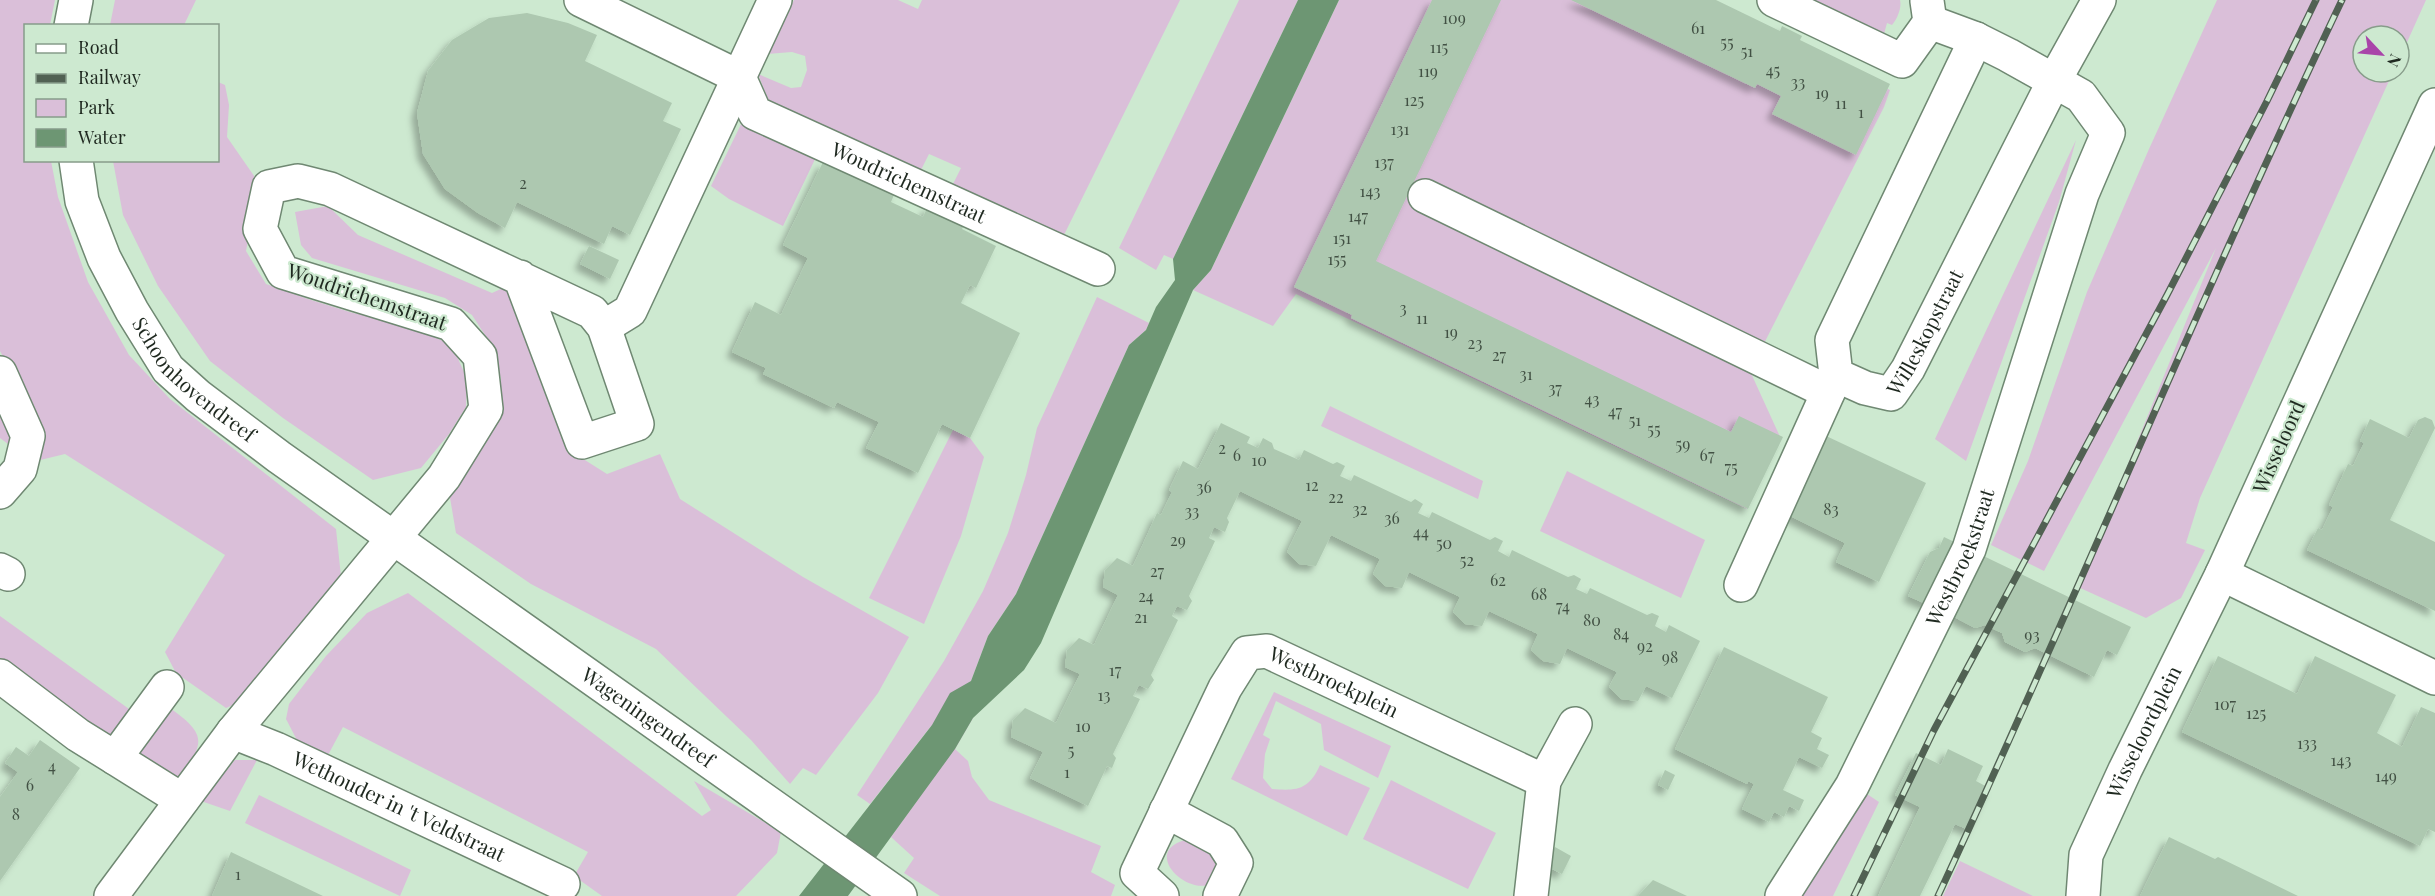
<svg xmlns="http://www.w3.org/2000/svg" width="2435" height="896" viewBox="0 0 2435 896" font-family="'Playfair Display',serif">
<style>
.green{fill:#dabfd9}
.water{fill:#6d9673}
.building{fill:#adc8b0;filter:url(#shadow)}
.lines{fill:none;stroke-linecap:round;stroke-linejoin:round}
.minor-casing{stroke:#6f8872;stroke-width:36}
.minor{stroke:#fff;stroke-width:33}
.rail-casing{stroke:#516153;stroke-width:7}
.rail{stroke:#cde9d0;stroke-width:4.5;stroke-dasharray:14;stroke-linecap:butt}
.labels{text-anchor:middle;stroke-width:4.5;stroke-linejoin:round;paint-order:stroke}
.number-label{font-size:16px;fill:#425144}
.street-label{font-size:20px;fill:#1f2920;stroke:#cde9d0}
</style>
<defs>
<filter id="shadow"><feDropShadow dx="-5.5" dy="5.5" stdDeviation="3" flood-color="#0004"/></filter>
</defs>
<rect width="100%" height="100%" fill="#cde9d0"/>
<path class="green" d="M 0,0 L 55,0 L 50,25 L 26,26 L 26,160 L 51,161 L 58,197 L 88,282 L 129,355 L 170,399 L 336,529 L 342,586 L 251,697 L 226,708 L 176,673 L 165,652 L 225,555 L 65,454 L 32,462 L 0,438 L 0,391 L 26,401 L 0,351 Z
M 115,0 L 196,0 L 184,25 L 110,25 Z
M 794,0 L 898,0 L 918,9 L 922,0 L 1180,0 L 1061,241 L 951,188 L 961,168 L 929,154 L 920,172 L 769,102 L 758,74 L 791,88 L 801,87 L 807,70 L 805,56 L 792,52 L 767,54 Z
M 1239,0 L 1298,0 L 1173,259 L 1164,255 L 1156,270 L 1119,248 Z
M 1339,0 L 1704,0 L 1890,90 L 1884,107 L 1750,371 L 1781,439 L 1747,509 L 1296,294 L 1273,326 L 1193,290 L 1211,270 Z
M 1814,0 L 1900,0 C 1902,8 1897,19 1892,25 L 1887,23 L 1884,34 Z
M 2217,0 L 2426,0 L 2399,60 L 2399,36 L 2363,36 L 2363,72 L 2393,72 L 2200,498 L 2186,543 L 2205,550 L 2181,598 L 2146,618 L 2078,587 L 2216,248 L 2044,571 L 1991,545 L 2028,461 L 2087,292 L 2149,149 Z
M 218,82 L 225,85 L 229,105 L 227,137 L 259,183 L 246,251 L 266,284 L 308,299 L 353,313 L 403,323 L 452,345 L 467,379 L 466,407 L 449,434 L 421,468 L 373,480 L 283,418 L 210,361 L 158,286 L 123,215 L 113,161 L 218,160 Z
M 745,116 L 818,153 L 783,226 L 729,199 L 711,186 Z
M 2076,140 L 2059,202 L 1966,461 L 1935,439 Z
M 328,206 L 358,235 L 492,293 L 503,288 L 514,293 L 569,450 L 607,474 L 660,454 L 680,499 L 803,577 L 909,637 L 878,693 L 816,775 L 803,768 L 790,784 L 751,740 L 656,649 L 531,584 L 456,533 L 448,486 L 499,405 L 501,378 L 487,338 L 472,315 L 445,298 L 312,258 L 301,245 L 295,212 Z
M 1097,297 L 1149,323 L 1146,330 L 1129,345 L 1016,594 L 988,636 L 971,681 L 973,718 L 955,749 L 968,761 L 972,777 L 989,800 L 1101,846 L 1091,872 L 1115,885 L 1111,896 L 940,896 L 904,873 L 914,858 L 891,837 L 954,749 L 931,726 L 870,804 L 857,795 L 944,661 L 983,591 L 1008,533 L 1026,475 L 1037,428 Z
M 1330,406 L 1483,481 L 1478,499 L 1321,426 Z
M 953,430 L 970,438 L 984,457 L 961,536 L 924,624 L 869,598 Z
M 1567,471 L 1705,540 L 1681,598 L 1540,531 Z
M 408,593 L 702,816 L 711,810 L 694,781 L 781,832 L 777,853 L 736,896 L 602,896 L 574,876 L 588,852 L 343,727 L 327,757 L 299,744 L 286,719 L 289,704 L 326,656 L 367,613 Z
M 0,616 L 136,714 L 111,749 L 0,672 Z
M 1274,692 L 1391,746 L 1378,778 L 1324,750 L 1321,724 L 1276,701 L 1263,735 L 1270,739 L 1265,754 L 1263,778 L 1272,789 C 1297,791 1309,790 1320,765 L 1370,788 L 1347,836 L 1231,779 Z
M 167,706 C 210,736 204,742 177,783 L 131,753 Z
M 235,760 L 257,760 L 230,811 L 201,801 Z
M 1391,780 L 1496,833 L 1468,889 L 1363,839 Z
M 1867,794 L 1879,802 L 1833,896 L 1801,896 Z
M 259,795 L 411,870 L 400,896 L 245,823 Z
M 1195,838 L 1220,862 C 1217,869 1215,879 1211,884 C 1184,896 1136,846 1195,838 Z
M 1960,861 L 2033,896 L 1943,896 Z"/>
<path class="water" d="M 1298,0 L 1339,0 L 1211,270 L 1193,290 L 1041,643 L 1024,670 L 973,718 L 955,749 L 848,896 L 799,896 L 932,725 L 950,693 L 971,681 L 988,636 L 1016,594 L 1129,345 L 1146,330 L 1156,307 L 1175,280 L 1173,259 Z"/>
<path class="building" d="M 1432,0 L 1501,0 L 1376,261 L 1731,432 L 1739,416 L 1783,437 L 1748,509 L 1351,318 L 1352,315 L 1294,287 Z
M 1571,0 L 1716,0 L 1780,31 L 1782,26 L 1802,36 L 1800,40 L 1890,84 L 1856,155 L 1772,114 L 1781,96 L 1757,84 L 1755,88 Z
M 527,13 L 568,23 L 597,35 L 585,61 L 672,103 L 663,121 L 681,129 L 630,235 L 612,226 L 604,244 L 517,202 L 505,228 L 478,213 L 445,189 L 423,154 L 417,113 L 428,71 L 452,40 L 489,18 Z
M 823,162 L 858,179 L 860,173 L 896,190 L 891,202 L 923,217 L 928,206 L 965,223 L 962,229 L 996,246 L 976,288 L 970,285 L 961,303 L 1020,333 L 970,438 L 942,424 L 918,473 L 866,448 L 879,422 L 837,402 L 834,408 L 763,374 L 766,368 L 732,352 L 755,302 L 781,315 L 808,258 L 783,245 Z
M 589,246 L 619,260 L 610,279 L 580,264 Z
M 2425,417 L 2432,420 L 2435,428 L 2390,520 L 2435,542 L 2435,611 L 2307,550 L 2318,528 L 2322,530 L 2333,507 L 2329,505 L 2348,464 L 2353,466 L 2364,443 L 2360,441 L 2370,419 L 2409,438 L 2418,420 Z
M 1221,423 L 1250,437 L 1247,443 L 1258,448 L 1263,438 L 1272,443 L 1274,449 L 1299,460 L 1304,450 L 1333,464 L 1337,462 L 1345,466 L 1340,476 L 1351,481 L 1354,475 L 1411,502 L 1415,499 L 1423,504 L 1418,513 L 1429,518 L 1432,512 L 1490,540 L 1495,537 L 1503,541 L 1498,551 L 1509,557 L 1512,550 L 1568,577 L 1574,575 L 1581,579 L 1576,589 L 1587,594 L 1590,588 L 1647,615 L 1652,613 L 1659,616 L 1655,626 L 1666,632 L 1669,625 L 1700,641 L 1672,698 L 1646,686 L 1638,701 L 1621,699 L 1609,687 L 1617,672 L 1567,648 L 1560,664 L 1543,661 L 1531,650 L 1538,634 L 1489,611 L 1482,626 L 1465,624 L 1453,612 L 1460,597 L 1409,572 L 1402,588 L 1385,586 L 1373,574 L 1380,559 L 1331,535 L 1316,566 L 1299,564 L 1287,552 L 1302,521 L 1240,491 L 1227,518 L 1229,522 L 1225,532 L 1214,527 L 1209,538 L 1215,541 L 1189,596 L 1192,601 L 1187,610 L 1177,606 L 1172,616 L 1178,620 L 1151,675 L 1154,680 L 1148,689 L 1139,685 L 1133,696 L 1140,699 L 1113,754 L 1116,758 L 1112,768 L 1107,766 L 1088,806 L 1030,778 L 1043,752 L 1011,737 L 1013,720 L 1025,708 L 1056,723 L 1080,674 L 1065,667 L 1067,650 L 1079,638 L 1094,645 L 1118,595 L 1103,587 L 1105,570 L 1117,558 L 1133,566 L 1157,513 L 1161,515 L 1172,492 L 1169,490 L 1183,461 L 1198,469 Z
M 1824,435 L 1926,483 L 1879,582 L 1836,562 L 1845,543 L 1786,514 Z
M 1944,537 L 2131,627 L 2117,655 L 2107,650 L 2094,677 L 2035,648 L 2025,652 L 2005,642 L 2002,633 L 1985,625 L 1975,628 L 1956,618 L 1952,609 L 1926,604 L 1908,596 L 1930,552 L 1939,548 Z
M 1724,647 L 1828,697 L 1811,732 L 1822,738 L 1817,749 L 1829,755 L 1822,768 L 1799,757 L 1783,790 L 1804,800 L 1799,811 L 1789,806 L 1784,817 L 1774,812 L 1769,822 L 1742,809 L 1754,784 L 1748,781 L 1747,784 L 1675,749 Z
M 2218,656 L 2297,694 L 2315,656 L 2396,695 L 2377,733 L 2402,747 L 2421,707 L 2435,713 L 2435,832 L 2428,829 L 2420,846 L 2182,732 Z
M 40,740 L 80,768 L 0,881 L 0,797 L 18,772 L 5,763 L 16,747 L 29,756 Z
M 1948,749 L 1983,766 L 1976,781 L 1991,789 L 1971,831 L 1955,824 L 1920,896 L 1878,896 L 1920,807 L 1895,795 L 1916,753 L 1941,765 Z
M 1665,770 L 1675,775 L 1668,790 L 1658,785 Z
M 2169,837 L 2215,859 L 2218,857 L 2298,896 L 2140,896 Z
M 1555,847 L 1571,856 L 1562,874 L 1546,866 Z
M 231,852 L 258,865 L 323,896 L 212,896 Z
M 1653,880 L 1687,896 L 1638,896 Z"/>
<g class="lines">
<g class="minor-casing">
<g id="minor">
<path id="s1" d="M 581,0 L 739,77 L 755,113 L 1098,269"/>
<path d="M 1774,0 L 1902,61 L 1930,22 L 1927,1"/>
<path d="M 71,26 L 76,0"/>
<path id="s2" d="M 1976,39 L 1832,340 L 1836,375 L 1865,388 L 1891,394 L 1908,369 L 2054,81 L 2099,0"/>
<path d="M 2435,105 L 2222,574 L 2435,678"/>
<path id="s3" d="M 76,160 L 82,201 L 104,258 L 132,311 L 168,369 L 198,396 L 279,457 L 900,896"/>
<path d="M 1425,196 L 1828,392"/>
<path d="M 604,327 L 630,311 L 775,0"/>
<path d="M 0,373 L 28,436 L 20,469 L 0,492"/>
<path d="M 0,570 L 8,574"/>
<path d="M 1741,585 L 1836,375"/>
<path d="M 0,676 L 78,735 L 115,758 L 167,687"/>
<path id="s4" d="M 233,732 L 276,749 L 563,884"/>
<path d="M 115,758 L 182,800"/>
<path d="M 1166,811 L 1222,841 L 1236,863 L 1220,896"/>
<path d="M 111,896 L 233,732 L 444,477 L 486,409 L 480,356 L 451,324 L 283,272 L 260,229 L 269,187 L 298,181 L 330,189 L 592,312 L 604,327 L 637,424 L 582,442 L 520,277"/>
<path id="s5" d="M 1162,896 L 1137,873 L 1225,688 L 1247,653 L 1267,651 L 1544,781"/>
<path d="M 1531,896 L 1544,781 L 1575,724"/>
<path id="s6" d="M 1782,896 L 1852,786 L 1969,549 L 2082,194 L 2108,133 L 2081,96 L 2008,55 L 1976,39 L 1930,22"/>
<path id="s7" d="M 2083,896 L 2086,855 L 2125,770 L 2222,574"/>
</g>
</g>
<use href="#minor" class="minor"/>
<g class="rail-casing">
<path id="rail" d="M 1854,896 L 1934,730 L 2167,295 L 2267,101 L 2316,0
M 1938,896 C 2076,599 2201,296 2342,0"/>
</g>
<use href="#rail" class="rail"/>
</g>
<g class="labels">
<g class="number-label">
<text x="1454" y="24">109</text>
<text x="1698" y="34">61</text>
<text x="1727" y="48">55</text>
<text x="1439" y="53">115</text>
<text x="1747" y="57">51</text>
<text x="1773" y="76">45</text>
<text x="1428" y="77">119</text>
<text x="1798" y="88">33</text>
<text x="1822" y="99">19</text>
<text x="1414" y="106">125</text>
<text x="1841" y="109">11</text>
<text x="1861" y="118">1</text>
<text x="1400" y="135">131</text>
<text x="1384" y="168">137</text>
<text x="523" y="189">2</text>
<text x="1370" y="197">143</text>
<text x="1358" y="222">147</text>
<text x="1342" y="244">151</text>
<text x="1337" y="265">155</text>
<text x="1403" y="314">3</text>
<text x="1422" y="324">11</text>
<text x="1451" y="338">19</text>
<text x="1475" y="349">23</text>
<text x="1499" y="361">27</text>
<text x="1526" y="380">31</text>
<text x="1555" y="394">37</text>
<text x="1592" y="405">43</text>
<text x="1615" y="417">47</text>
<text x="1635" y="426">51</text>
<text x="1654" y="435">55</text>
<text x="1683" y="450">59</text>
<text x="1222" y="454">2</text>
<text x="1237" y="461">6</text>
<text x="1707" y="461">67</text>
<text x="1259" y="466">10</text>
<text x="1731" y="473">75</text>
<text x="1312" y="491">12</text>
<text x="1204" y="493">36</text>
<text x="1336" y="503">22</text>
<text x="1360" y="515">32</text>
<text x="1831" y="515">83</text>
<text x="1192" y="517">33</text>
<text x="1392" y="524">36</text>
<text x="1421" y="538">44</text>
<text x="1178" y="546">29</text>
<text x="1444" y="549">50</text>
<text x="1467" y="566">52</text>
<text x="1157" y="577">27</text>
<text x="1498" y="586">62</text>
<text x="1539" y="600">68</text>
<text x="1146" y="602">24</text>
<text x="1563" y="612">74</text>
<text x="1141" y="623">21</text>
<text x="1592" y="626">80</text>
<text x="1621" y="640">84</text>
<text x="2032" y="641">93</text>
<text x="1645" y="652">92</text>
<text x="1670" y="663">98</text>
<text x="1115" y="676">17</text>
<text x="1104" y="701">13</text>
<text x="2225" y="710">107</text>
<text x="2256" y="719">125</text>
<text x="1083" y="732">10</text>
<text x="2307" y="749">133</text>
<text x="1071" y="756">5</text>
<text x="2341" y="766">143</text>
<text x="52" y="772">4</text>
<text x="1067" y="778">1</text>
<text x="2386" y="782">149</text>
<text x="30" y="791">6</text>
<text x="16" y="820">8</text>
<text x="238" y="880">1</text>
</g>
<g class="street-label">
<text dy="7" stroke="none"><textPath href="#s1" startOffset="384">Woudrichemstraat</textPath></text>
<text transform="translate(367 297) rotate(19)" y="7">Woudrichemstraat</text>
<text dy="7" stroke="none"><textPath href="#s2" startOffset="498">Willeskopstraat</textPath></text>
<text dy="7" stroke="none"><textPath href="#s3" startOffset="256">Schoonhovendreef</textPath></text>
<text transform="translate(2279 447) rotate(-66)" y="7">Wisseloord</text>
<text dy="7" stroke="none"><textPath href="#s6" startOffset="384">Westbroekstraat</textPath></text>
<text dy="7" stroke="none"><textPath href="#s5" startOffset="374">Westbroekplein</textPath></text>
<text dy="7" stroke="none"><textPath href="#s3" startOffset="824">Wageningendreef</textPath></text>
<text dy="7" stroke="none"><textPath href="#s7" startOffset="177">Wisseloordplein</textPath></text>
<text dy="7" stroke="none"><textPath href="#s4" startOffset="182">Wethouder in 't Veldstraat</textPath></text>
</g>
</g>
<rect x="24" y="24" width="195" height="138" fill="#cde9d0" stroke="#879c8a" stroke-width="1.5"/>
<rect x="36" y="44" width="30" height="9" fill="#ffffff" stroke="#879c8a" stroke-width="1.5"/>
<text x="78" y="54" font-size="18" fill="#1f2920">Road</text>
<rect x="36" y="74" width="30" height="9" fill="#516153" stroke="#879c8a" stroke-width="1.5"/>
<text x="78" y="84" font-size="18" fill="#1f2920">Railway</text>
<rect x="36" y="99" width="30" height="18" fill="#dabfd9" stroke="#879c8a" stroke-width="1.5"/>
<text x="78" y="114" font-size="18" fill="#1f2920">Park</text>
<rect x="36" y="129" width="30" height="18" fill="#6d9673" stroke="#879c8a" stroke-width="1.5"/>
<text x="78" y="144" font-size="18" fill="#1f2920">Water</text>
<g transform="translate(2381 54) rotate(116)"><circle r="28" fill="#cde9d0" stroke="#879c8a" stroke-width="1.5"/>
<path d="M0-4.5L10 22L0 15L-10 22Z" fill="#a944a9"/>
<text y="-9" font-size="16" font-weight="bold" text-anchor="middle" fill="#1f2920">N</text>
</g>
</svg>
